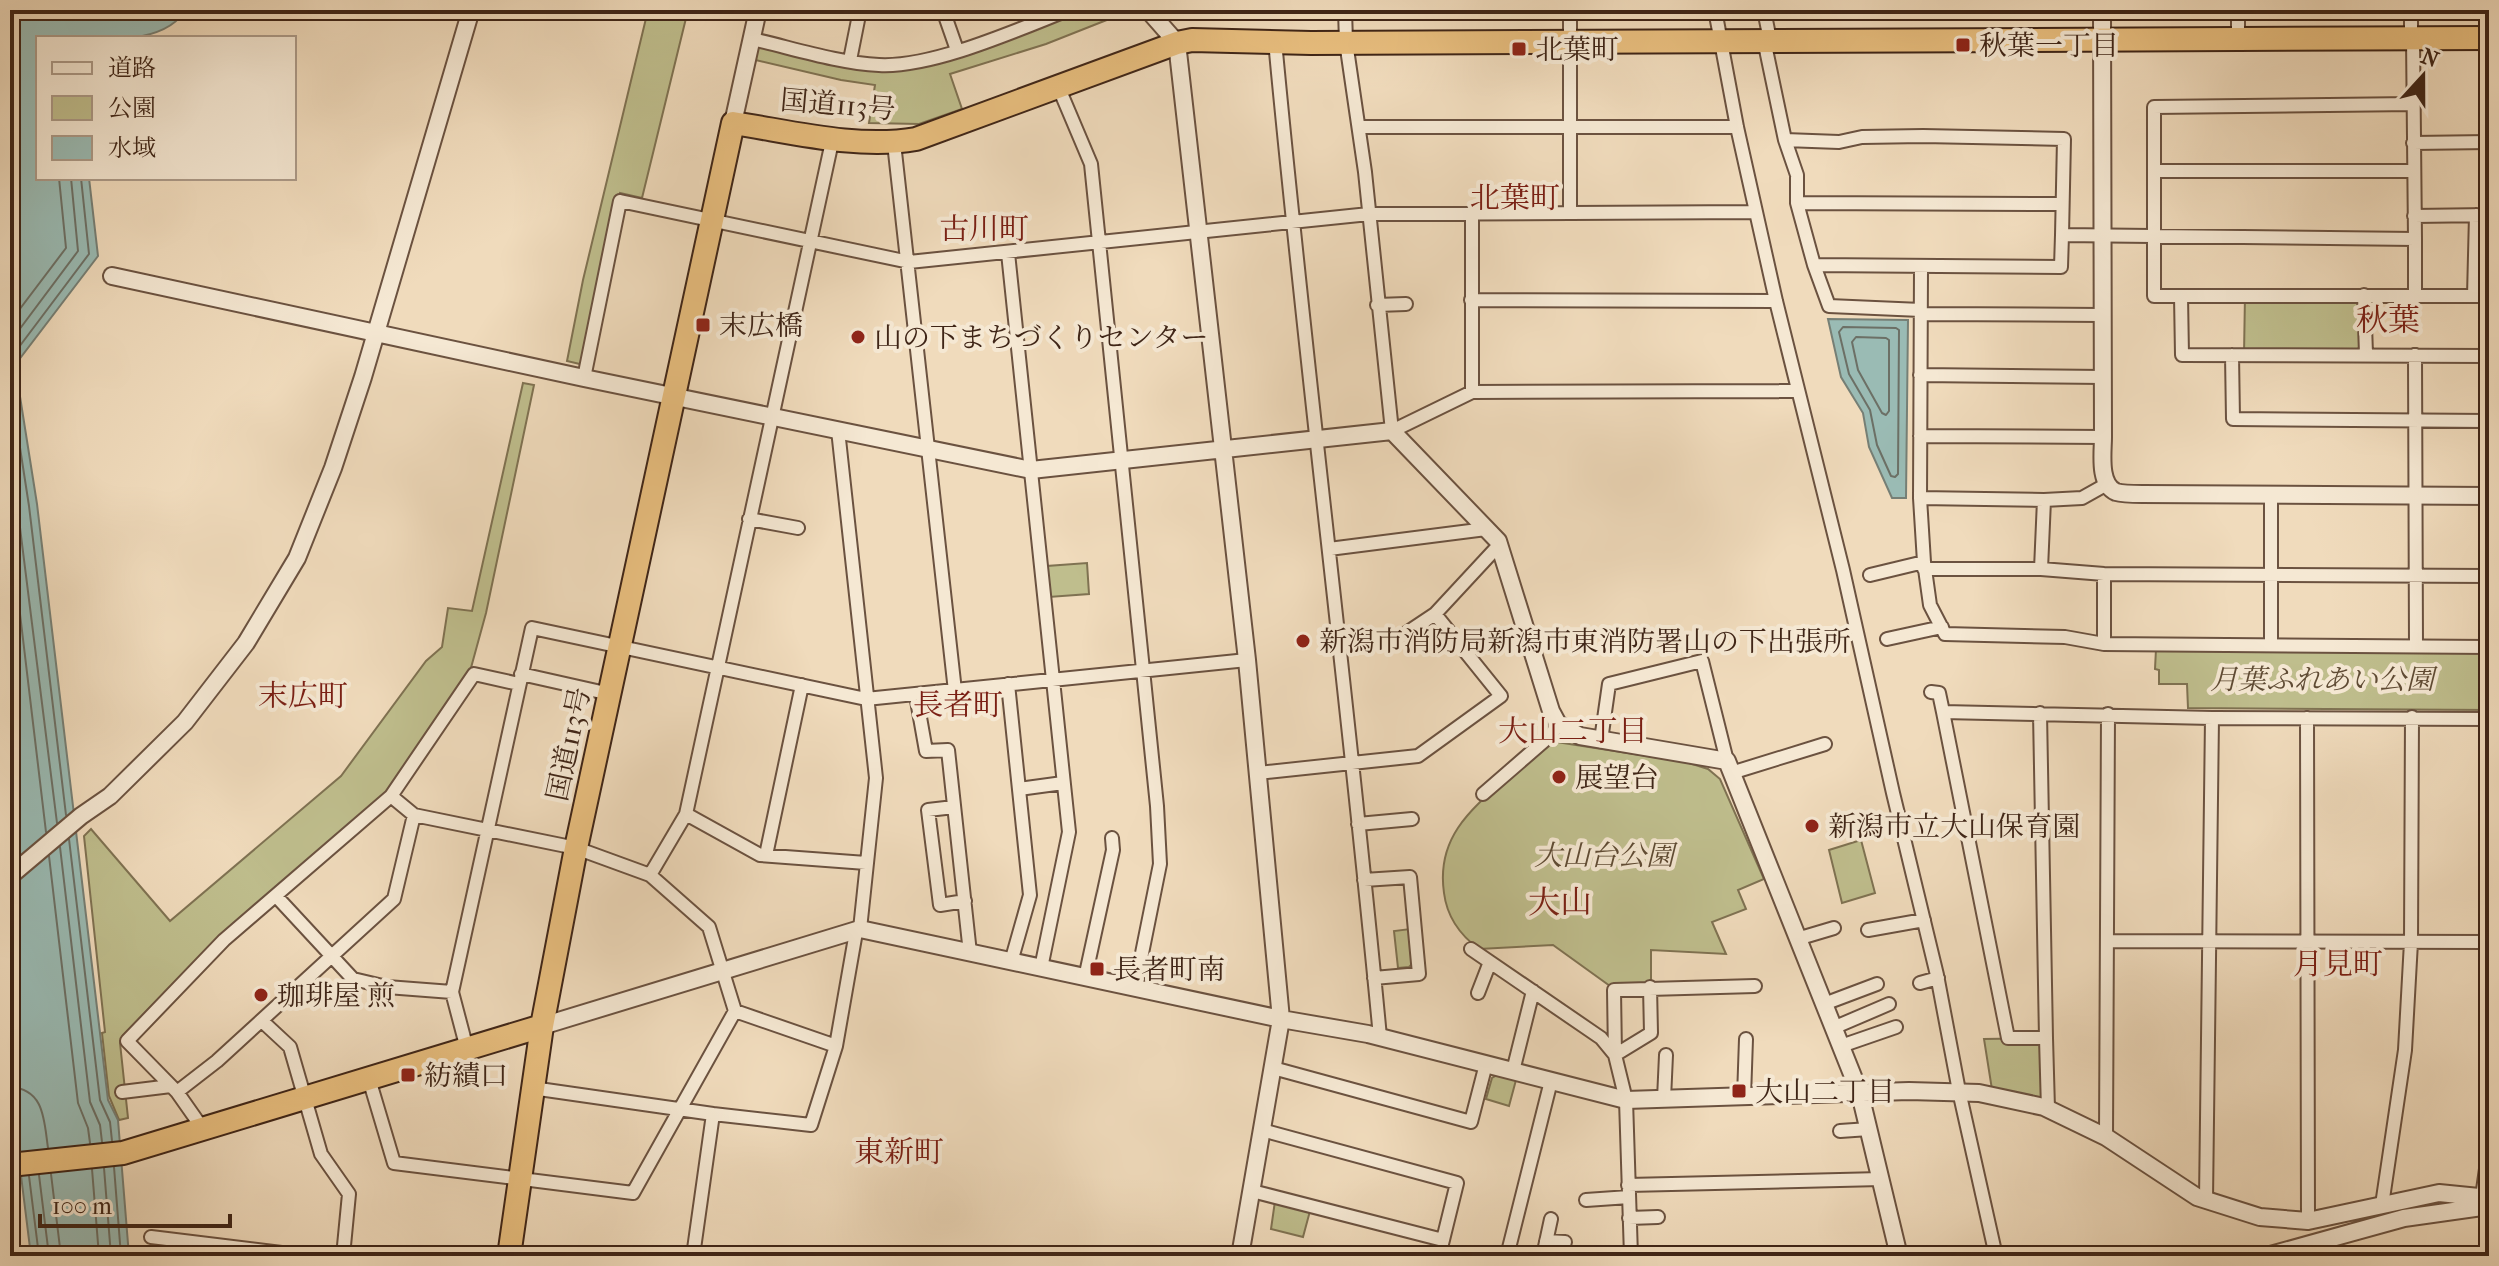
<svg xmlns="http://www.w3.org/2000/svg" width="2499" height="1266" viewBox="0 0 2499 1266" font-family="'IM FELL French Canon','Noto Serif JP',serif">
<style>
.green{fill:#bfbe8d;stroke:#7f7252;stroke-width:2}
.water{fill:#9abbb4;stroke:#767f75;stroke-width:2}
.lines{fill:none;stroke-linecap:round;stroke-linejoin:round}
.shore{stroke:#6c7066;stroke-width:2}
.minor-casing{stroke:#6b5240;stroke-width:16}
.tertiary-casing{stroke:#6b5240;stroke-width:20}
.trunk-casing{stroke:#3f2517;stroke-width:26}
.minor{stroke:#f5e8d3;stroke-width:12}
.tertiary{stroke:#f5e8d3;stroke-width:16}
.trunk{stroke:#e8be7e;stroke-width:22}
.poi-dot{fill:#8f2418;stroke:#f5e8d3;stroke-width:3}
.labels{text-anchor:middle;stroke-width:8;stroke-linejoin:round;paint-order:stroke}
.poi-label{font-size:28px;fill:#3f2517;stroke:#f5e8d3;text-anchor:start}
.street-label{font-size:28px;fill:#3f2517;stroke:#f5e8d3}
.park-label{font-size:28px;font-style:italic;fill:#5f4b34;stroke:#f5e8d3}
.neighbourhood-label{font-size:30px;fill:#7a1f14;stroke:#f5e8d3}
.quarter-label{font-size:32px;fill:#7a1f14;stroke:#f5e8d3}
</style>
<rect width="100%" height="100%" fill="#f0dbbc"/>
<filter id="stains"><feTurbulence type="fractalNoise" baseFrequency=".0025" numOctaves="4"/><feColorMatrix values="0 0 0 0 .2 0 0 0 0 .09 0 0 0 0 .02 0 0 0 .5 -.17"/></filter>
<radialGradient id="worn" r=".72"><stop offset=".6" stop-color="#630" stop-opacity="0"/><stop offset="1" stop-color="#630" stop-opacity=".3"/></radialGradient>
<path class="green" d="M 648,10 L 688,10 L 642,198 L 620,193 L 584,365 L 567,361 L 583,280 Z
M 1068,10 L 1132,10 L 1046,44 L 950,74 L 962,109 L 919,124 L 869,123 L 875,85 L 841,80 L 747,58 L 752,39 L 850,60 L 910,63 Z
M 2245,295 L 2364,295 L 2366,354 L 2244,355 Z
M 523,383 L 534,385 L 486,613 L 469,675 L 385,796 L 222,935 L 123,1035 L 120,1043 L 128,1118 L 119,1120 L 109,1096 L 102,1033 L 105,1032 L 84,836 L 91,829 L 170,921 L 341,776 L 426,661 L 442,647 L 448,608 L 472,611 Z
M 1087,563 L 1089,594 L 1049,597 L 1047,566 Z
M 2156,649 L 2489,652 L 2489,710 L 2188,708 L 2187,684 L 2159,684 L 2159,670 L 2155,669 Z
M 1550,741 L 1686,762 L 1708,769 L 1720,779 L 1764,879 L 1738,890 L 1746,909 L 1712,922 L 1726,954 L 1651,950 L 1651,984 L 1610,986 L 1553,945 L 1479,949 C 1460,935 1447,917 1444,893 C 1436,838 1470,810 1508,777 C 1522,764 1535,751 1550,741 Z
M 1861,840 L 1875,893 L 1842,903 L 1829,850 Z
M 1410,929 L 1413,963 L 1409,967 L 1398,968 L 1394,931 Z
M 2046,1038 L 2048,1109 L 1993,1096 L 1984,1039 Z
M 1497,1075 L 1516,1080 L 1509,1106 L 1486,1099 L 1492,1078 Z
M 1275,1201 L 1310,1211 L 1303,1237 L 1271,1229 Z"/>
<path class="water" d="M 10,10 L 193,10 L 184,12 C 159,50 80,38 38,38 L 38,178 L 89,178 L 98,256 L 15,365 L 37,504 L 108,1100 L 118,1120 L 129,1256 L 31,1256 L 10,1087 Z
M 1828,319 L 1908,320 L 1906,498 L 1892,498 L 1869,447 L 1863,413 L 1841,377 Z"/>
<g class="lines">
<path class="shore" d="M 10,322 L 66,248 L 59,178
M 1843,327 L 1896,328 L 1899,330 L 1898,474 L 1895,477 L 1891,476 L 1877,445 L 1870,410 L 1849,374 L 1839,332 Z
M 1856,337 L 1886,338 L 1889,340 L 1889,411 L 1886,415 L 1882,413 L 1858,370 L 1852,342 Z
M 10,342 L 78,251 L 71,178
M 10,359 L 89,254 L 81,178
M 10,383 L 29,506 L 66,815
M 10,448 L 57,823
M 10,530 L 46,832
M 69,839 L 100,1100 L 110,1122 L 112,1141
M 60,847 L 90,1102 L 100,1125 L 102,1142
M 49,856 L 78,1103 L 88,1128 L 90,1143
M 10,1087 C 45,1089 44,1121 48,1148
M 114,1167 L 121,1256
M 104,1168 L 111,1256
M 92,1169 L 99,1256
M 51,1174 L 61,1256
M 39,1175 L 49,1256
M 29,1176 L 39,1256"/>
<g class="minor-casing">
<path id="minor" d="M 943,10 L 957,50
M 1345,10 L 1346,42 L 1365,172 L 1392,431 L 1472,392 L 1798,391
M 1715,10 L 1737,127 L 1776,301 L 1843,570 L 1893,793 L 1937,975 L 1959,1091 L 1996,1256
M 1764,10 L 1770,40
M 2411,38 L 2411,10
M 752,39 C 792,48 838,63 879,65 C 932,68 1017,30 1068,10
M 2238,39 L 2238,10
M 1764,40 L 1785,140
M 1275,41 C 1306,373 1349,704 1380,1037
M 850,60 L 860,10
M 1058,86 L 1091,164 L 1157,806 L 1160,864 L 1135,988
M 2413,104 L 2154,107 L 2154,296 L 2489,296
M 1359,127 L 1737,127
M 894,143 L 955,691
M 2413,143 L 2489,142
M 2154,171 L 2414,171
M 1797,203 L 2062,204
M 1570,212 L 1570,10
M 2414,216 L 2489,215
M 2062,235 L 2061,267 L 1814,265 L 1797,203 L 1797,175 L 1785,140 L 1839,142 L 1862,137 L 1923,136 L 2064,139 L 2062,235 L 2415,239 L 2413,38
M 2415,239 L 2415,295
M 1008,253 L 1069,832 L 1041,968
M 1814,265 L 1829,306 L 1921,310
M 1921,268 L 1920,498 L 1924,562 L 1930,605 L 1945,634 L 2065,637 L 2104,644 L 2489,647
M 2364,295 L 2366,354
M 2181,296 L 2182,355 L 2489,356
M 2474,296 L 2476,215
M 1471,300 L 1776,301
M 1377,305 L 1406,304
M 1921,314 L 2102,315
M 2232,355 L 2233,419 L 2489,421
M 2415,355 L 2416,646
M 1920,375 L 2103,377
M 584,378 L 620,201 L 909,262 L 1369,214 L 1756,212
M 1472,392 L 1472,213
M 838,430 L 876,778 L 860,929
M 1920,436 L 2103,437
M 2107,484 L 2082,498 L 2044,500 L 2041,569 L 2104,574 L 2489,576
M 2271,495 L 2271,645
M 1920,498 L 2044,500
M 749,519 L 798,528
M 1329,549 L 1486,529
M 1924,569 L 2041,569
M 2104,574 L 2104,644
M 1870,575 L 1924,562
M 1887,639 L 1942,627
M 1339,644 L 1402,636 L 1435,614 L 1499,545
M 521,674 L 610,694
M 1008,684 L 1030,895 L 1011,962
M 1931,692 L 1939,693 L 1943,712
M 916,695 L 926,751 L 948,750 L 970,953
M 2040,713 L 2046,1038
M 2307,718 L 2308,1221
M 1601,740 L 1609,684 L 1702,661 L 1727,761
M 1258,773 L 1418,756 L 1501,696 L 1435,614
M 1731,773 L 1825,744
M 1019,789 L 1063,783
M 1483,794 L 1551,735 L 1558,724
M 954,807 L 928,810 L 940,905 L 965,901
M 686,814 L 760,855 L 866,863
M 1358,824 L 1412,819
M 766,855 L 802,685
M 650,875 L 686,814 L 833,137
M 1364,880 L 1410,877 L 1419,974 L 1374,978
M 276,896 L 353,979 L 387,987 L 452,992
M 1868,930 L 1924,920
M 1797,939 L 1834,928
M 2107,941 L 2489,942
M 1471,949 L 1601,1038 L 1615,1055 L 1651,1033 L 1650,987
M 1085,978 L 1113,850 L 1112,838
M 1920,983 L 1938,978
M 1478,993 L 1490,962
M 1824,1004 L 1877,984
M 735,1011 L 836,1046
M 262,1021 L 290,1047 L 321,1154 L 349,1194 L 343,1256
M 1833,1028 L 1889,1004
M 1841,1046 L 1896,1027
M 467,1049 L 452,992 L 532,628 L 866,699 L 1247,660
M 1273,1068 L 1471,1122 L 1486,1064
M 1513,1071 L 1533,991
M 369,1079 L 394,1163 L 633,1193 L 735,1011 L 709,927 L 650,875 L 576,848 L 414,815 L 391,796
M 532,1088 L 713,1114
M 122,1092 L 171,1086
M 177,1092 L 217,1061 L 394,899 L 414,815
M 1744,1097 L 1746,1039
M 1664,1099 L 1666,1055
M 2048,1109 L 2046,1038 L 2008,1038 L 1943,712 L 2212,718 L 2489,719
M 203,1129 L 177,1092 L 127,1041 L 224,940 L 391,796 L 474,674 L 519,684
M 1262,1130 L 1457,1183 L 1439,1256
M 1840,1131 L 1869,1129
M 2106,1137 L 2108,714
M 1628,1185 L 1881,1179
M 1252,1191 L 1443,1240
M 2482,1197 L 2489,1148
M 1586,1200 L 1629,1197
M 2206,1200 L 2212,718
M 2382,1205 L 2405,1050 L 2411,942 L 2412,717
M 1629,1218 L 1658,1217
M 151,1237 L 306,1256
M 1546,1241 L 1565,1242
M 693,1256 L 713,1114 L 811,1125 L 836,1046 L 856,932
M 1507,1256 L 1551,1081
M 1543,1256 L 1551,1219
M 1631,1256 L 1626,1100 L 1615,1055 L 1614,990 L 1755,986"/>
</g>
<g class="tertiary-casing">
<path id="tertiary" d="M 1148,10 L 1177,43 L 1247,660 L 1281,1019 L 1240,1256
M 2102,10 L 2103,437 C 2103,452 2098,484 2116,492 C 2123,494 2135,494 2142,494 L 2489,496
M 733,123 L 758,10
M 112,276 L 584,378 L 1031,470 L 1392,431 L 1498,541 L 1551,711 L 1558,724 L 1580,736 L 1727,761 L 1860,1094 L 1899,1256
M 10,876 L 81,816 L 110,796 L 185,722 L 246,643 L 297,558 L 333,468 L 363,377 L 471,10
M 542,1026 L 860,929 L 1281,1019 L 1368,1034 L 1626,1100 L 1909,1091 L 1979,1093 L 2044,1107 L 2106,1137 L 2197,1197 L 2260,1217 L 2308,1221 L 2439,1193 L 2489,1198
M 2267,1256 L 2404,1218 L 2489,1206"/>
</g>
<g class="trunk-casing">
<path id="trunk" d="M 10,1165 L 123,1153 L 542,1026
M 509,1256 L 542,1026 L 576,848 L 733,123 C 792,132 857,149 916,139 L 1177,43 L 1192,40 L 1311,43 L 2489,38"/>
</g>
<use href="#minor" class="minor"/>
<use href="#tertiary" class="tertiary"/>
<use href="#trunk" class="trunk"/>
</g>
<g class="poi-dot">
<rect x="1955" y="37" width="16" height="16" rx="4"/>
<rect x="1511" y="41" width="16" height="16" rx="4"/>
<rect x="695" y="317" width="16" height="16" rx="4"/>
<circle cx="858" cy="337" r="8"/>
<circle cx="1303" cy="641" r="8"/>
<circle cx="1559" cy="777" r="8"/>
<circle cx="1812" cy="826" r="8"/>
<rect x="1089" y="961" width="16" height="16" rx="4"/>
<circle cx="261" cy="995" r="8"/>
<rect x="400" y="1067" width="16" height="16" rx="4"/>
<rect x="1731" y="1083" width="16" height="16" rx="4"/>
</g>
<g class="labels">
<g class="poi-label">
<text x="1979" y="55">秋葉一丁目</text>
<text x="1535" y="59">北葉町</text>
<text x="719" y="335">末広橋</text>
<text x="874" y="347">山の下まちづくりセンター</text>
<text x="1319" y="651">新潟市消防局新潟市東消防署山の下出張所</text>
<text x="1575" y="787">展望台</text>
<text x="1828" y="836">新潟市立大山保育園</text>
<text x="1113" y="979">長者町南</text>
<text x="277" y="1005">珈琲屋 煎</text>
<text x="424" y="1085">紡績口</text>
<text x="1755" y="1101">大山二丁目</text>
</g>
<g class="street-label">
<text transform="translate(838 104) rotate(5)" y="10">国道113号</text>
<text transform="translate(568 744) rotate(-78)" y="10">国道113号</text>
</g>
<g class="park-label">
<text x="2322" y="689">月葉ふれあい公園</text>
<text x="1604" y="865">大山台公園</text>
</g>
<g class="neighbourhood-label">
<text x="1515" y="208">北葉町</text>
<text x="984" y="239">古川町</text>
<text x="303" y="706">末広町</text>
<text x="958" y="715">長者町</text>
<text x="1573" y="741">大山二丁目</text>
<text x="2338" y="974">月見町</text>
<text x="899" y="1162">東新町</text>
</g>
<g class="quarter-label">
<text x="2388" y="331">秋葉</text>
<text x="1560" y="913">大山</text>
</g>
</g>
<rect width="2499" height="1266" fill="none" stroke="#f0dbbc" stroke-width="40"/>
<rect x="12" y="12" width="2475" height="1242" fill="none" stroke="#3f2517" stroke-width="4"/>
<rect x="20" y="20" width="2459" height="1226" fill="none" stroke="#3f2517" stroke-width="2"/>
<rect x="36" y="36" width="260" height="144" fill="#f5e8d3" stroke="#ac9a88" stroke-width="2"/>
<rect x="52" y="62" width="40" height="12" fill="#f5e8d3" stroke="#ac9a88" stroke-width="2"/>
<text x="108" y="76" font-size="24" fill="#3f2517">道路</text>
<rect x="52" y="96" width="40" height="24" fill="#bfbe8d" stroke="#ac9a88" stroke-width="2"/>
<text x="108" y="116" font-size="24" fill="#3f2517">公園</text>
<rect x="52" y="136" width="40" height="24" fill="#9abbb4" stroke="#ac9a88" stroke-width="2"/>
<text x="108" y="156" font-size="24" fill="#3f2517">水域</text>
<g transform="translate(2423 76) rotate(21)" stroke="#f5e8d3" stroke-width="6" paint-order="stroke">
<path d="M0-6L14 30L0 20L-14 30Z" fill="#3f2517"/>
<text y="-12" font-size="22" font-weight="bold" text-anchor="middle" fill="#3f2517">N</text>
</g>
<path d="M40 1214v12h190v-12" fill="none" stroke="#3f2517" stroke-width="4"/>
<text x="52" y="1214" font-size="24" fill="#3f2517" stroke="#f5e8d3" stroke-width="6" paint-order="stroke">100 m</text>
<rect width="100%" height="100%" filter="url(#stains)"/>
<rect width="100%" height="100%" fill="url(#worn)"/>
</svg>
